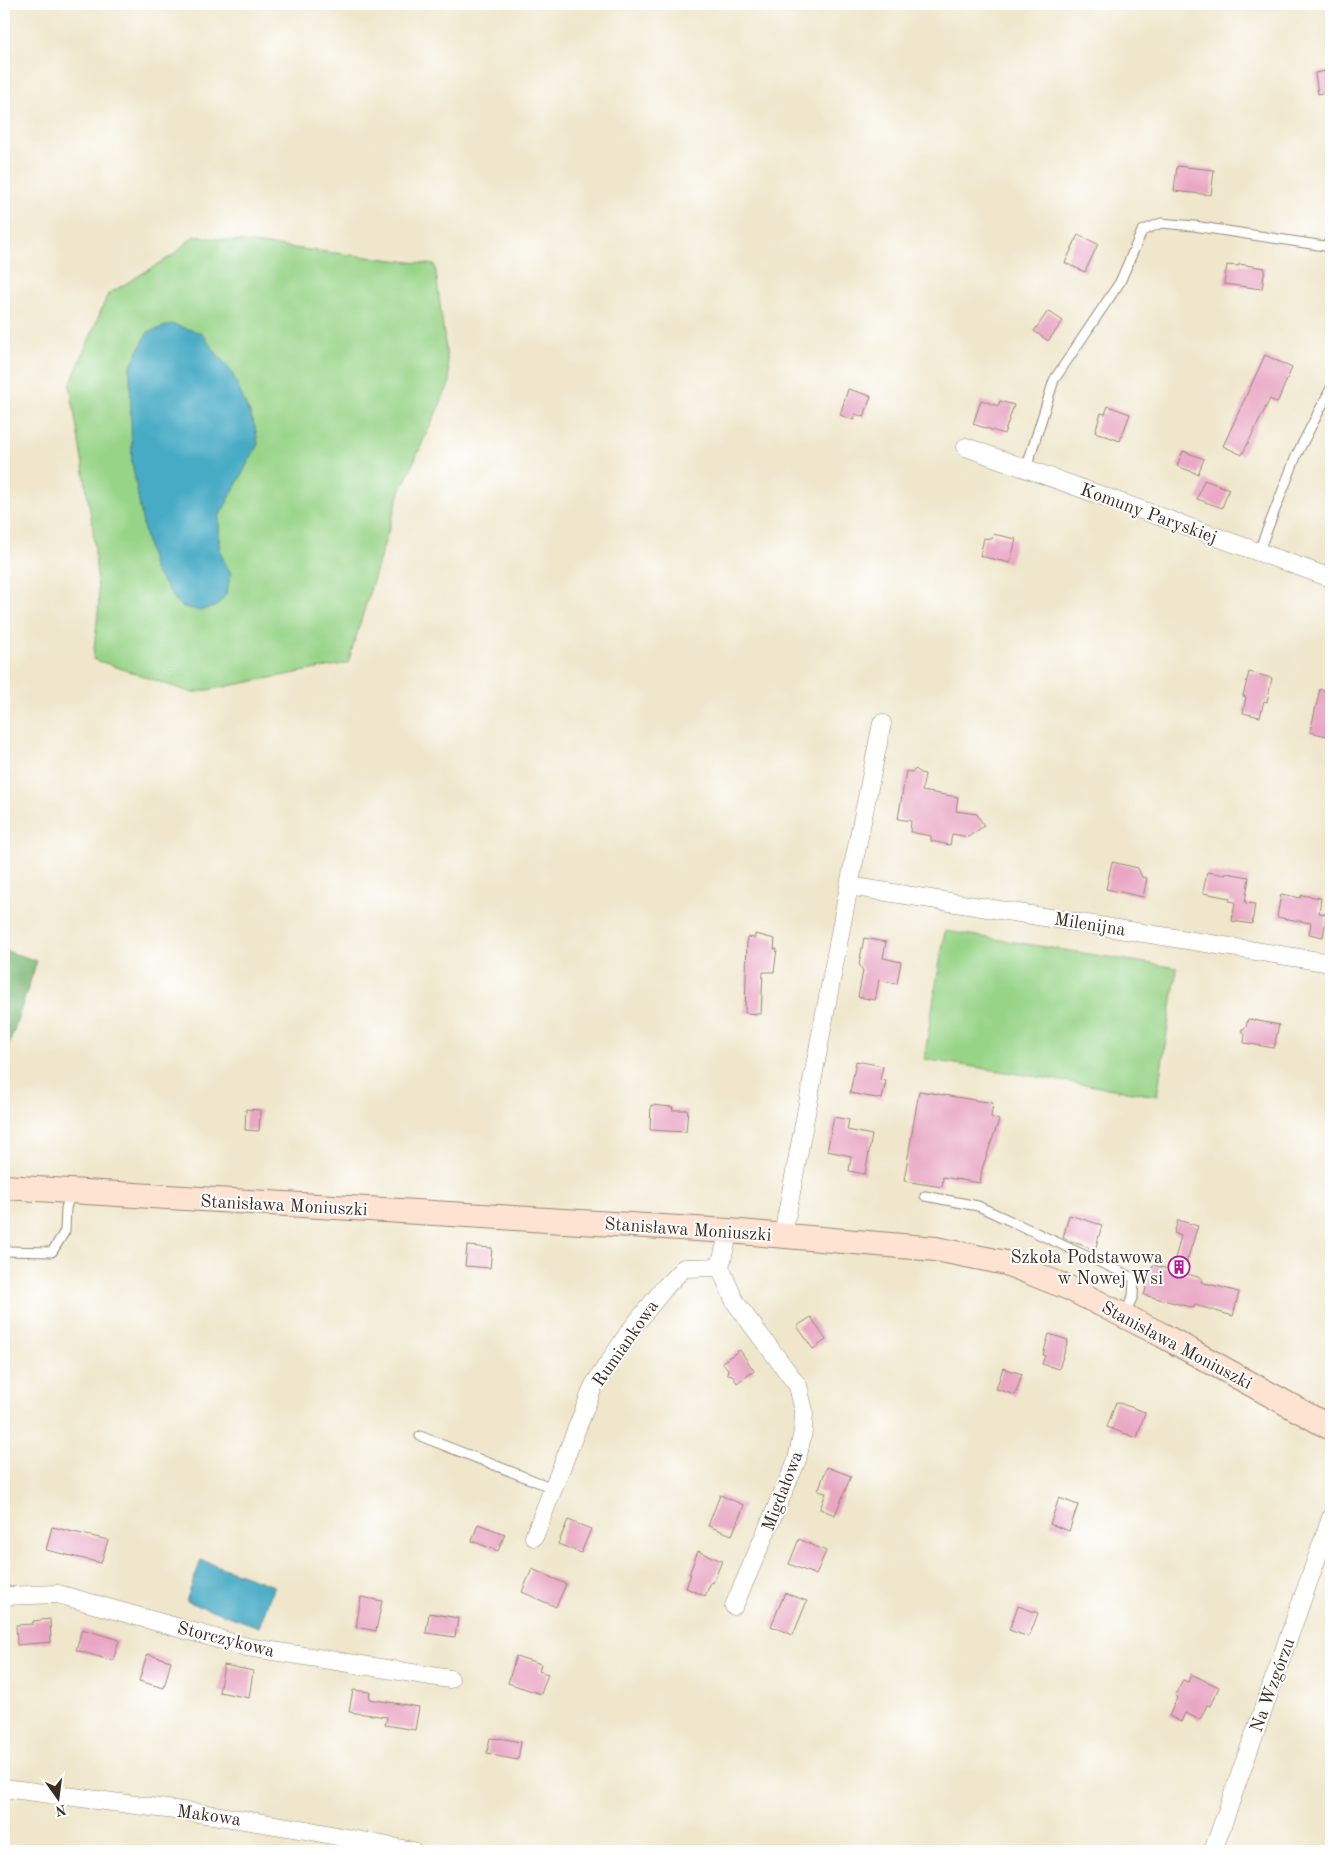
<svg xmlns="http://www.w3.org/2000/svg" width="1335" height="1855" viewBox="0 0 1335 1855" font-family="'Old Standard TT',serif">
<style>
.green{fill:#98d488;stroke:#6a7f53;fill-rule:evenodd}
.forest{fill:#7ab674;stroke:#5a7049}
.water{fill:#46abc5;stroke:#406a72}
.building{fill:#e9a7c4}
.lines{fill:none;stroke-linecap:round;stroke-linejoin:round}
.lane-casing{stroke:#958874;stroke-width:11}
.street-casing{stroke:#958874;stroke-width:19}
.secondary-casing{stroke:#958874;stroke-width:26}
.lane{stroke:#fff;stroke-width:9}
.street{stroke:#fff;stroke-width:18}
.secondary{stroke:#fee3d2;stroke-width:24}
.labels{text-anchor:middle;stroke-width:4;stroke-linejoin:round;paint-order:stroke}
.street-label{font-size:18px;fill:#3b2a1e;stroke:#fff}
.poi-label{font-size:18px;fill:#3b2a1e;stroke:#fff;text-anchor:end}
</style>
<rect width="100%" height="100%" fill="#fff"/>
<filter id="ink" filterUnits="userSpaceOnUse"><feTurbulence type="fractalNoise" baseFrequency=".02" numOctaves="2"/><feDisplacementMap in="SourceGraphic" scale="10" xChannelSelector="R" yChannelSelector="G"/><feConvolveMatrix kernelMatrix="1 2 1 2 8 2 1 2 1" color-interpolation-filters="sRGB"/></filter>
<filter id="wash" filterUnits="userSpaceOnUse"><feTurbulence type="fractalNoise" baseFrequency=".0096" numOctaves="4" result="noise"/><feDisplacementMap in="SourceGraphic" scale="20" xChannelSelector="R" yChannelSelector="G"/><feGaussianBlur stdDeviation="1.12" result="paint"/><feColorMatrix in="noise" values="0 0 0 0 0 0 0 0 0 0 0 0 0 0 0 0 0 1.4 0 .05"/><feComposite in="paint" operator="in"/></filter>
<g filter="url(#wash)">
<rect width="100%" height="100%" fill="#efe6cb"/>
<path class="green" d="M 194,236 L 435,265 L 450,382 L 400,492 L 348,663 L 192,693 L 93,659 L 99,603 L 93,529 L 70,385 L 108,294 L 172,256 ZM 130,367 L 249,410 L 255,427 L 258,444 L 219,517 L 219,543 L 222,557 L 231,574 L 180,606 L 154,570 L 144,530 L 132,462 Z
M 945,931 L 1177,968 L 1157,1096 L 924,1059 Z"/>
<path class="forest" d="M 4,950 L 37,961 L 4,1060 Z"/>
<path class="water" d="M 172,324 L 201,333 L 232,373 L 255,427 L 258,444 L 219,517 L 219,543 L 222,557 L 231,574 L 226,594 L 217,606 L 200,611 L 180,606 L 154,570 L 144,530 L 132,462 L 130,367 L 148,332 Z
M 201,1560 L 274,1586 L 259,1627 L 186,1601 Z"/>
<g id="blocks">
<path class="building" d="M 1331,70 L 1331,91 L 1318,94 L 1315,73 Z
M 1177,166 L 1214,170 L 1211,195 L 1174,191 Z
M 1078,235 L 1098,244 L 1085,272 L 1065,263 Z
M 1239,264 L 1265,268 L 1262,289 L 1224,284 L 1227,265 L 1239,266 Z
M 1048,311 L 1063,321 L 1048,341 L 1034,331 Z
M 1265,355 L 1292,368 L 1277,403 L 1270,399 L 1242,455 L 1223,446 Z
M 848,389 L 871,396 L 864,417 L 855,414 L 853,420 L 840,415 Z
M 981,400 L 998,406 L 1000,401 L 1014,405 L 1004,434 L 973,424 Z
M 1108,406 L 1130,414 L 1120,441 L 1095,432 L 1101,413 L 1105,414 Z
M 1183,451 L 1204,459 L 1198,474 L 1177,466 Z
M 1204,480 L 1229,489 L 1222,508 L 1197,499 Z
M 993,534 L 1016,539 L 1010,563 L 980,556 L 984,538 L 992,539 Z
M 1249,672 L 1272,678 L 1267,702 L 1264,701 L 1260,717 L 1243,713 L 1246,697 L 1243,696 Z
M 1320,689 L 1331,692 L 1331,737 L 1310,732 Z
M 916,769 L 920,773 L 925,774 L 922,791 L 958,797 L 956,811 L 977,814 L 984,826 L 968,837 L 952,834 L 950,845 L 931,841 L 931,836 L 910,832 L 911,821 L 898,819 L 906,771 L 912,772 Z
M 1112,862 L 1138,868 L 1142,877 L 1147,878 L 1143,897 L 1106,889 Z
M 1207,872 L 1226,875 L 1226,873 L 1249,877 L 1245,903 L 1255,904 L 1252,924 L 1232,921 L 1235,902 L 1229,901 L 1230,898 L 1203,893 Z
M 1281,894 L 1301,898 L 1301,895 L 1321,898 L 1319,913 L 1327,914 L 1323,937 L 1309,934 L 1311,923 L 1277,917 Z
M 755,934 L 775,939 L 774,949 L 777,949 L 774,972 L 763,972 L 761,1014 L 745,1013 L 747,937 L 755,938 Z
M 864,938 L 886,942 L 883,958 L 901,962 L 897,984 L 879,980 L 875,1000 L 858,997 L 863,971 L 859,964 Z
M 1248,1019 L 1279,1025 L 1274,1048 L 1244,1043 L 1245,1035 L 1241,1030 L 1246,1027 Z
M 856,1061 L 883,1066 L 880,1080 L 886,1081 L 882,1099 L 850,1093 Z
M 919,1091 L 993,1103 L 991,1117 L 999,1120 L 982,1169 L 980,1183 L 943,1177 L 942,1187 L 904,1181 Z
M 651,1105 L 673,1107 L 672,1110 L 688,1110 L 686,1132 L 650,1130 Z
M 246,1109 L 260,1110 L 259,1131 L 245,1130 Z
M 834,1117 L 849,1120 L 847,1130 L 872,1135 L 865,1174 L 849,1171 L 851,1156 L 827,1151 Z
M 1069,1215 L 1102,1225 L 1095,1250 L 1063,1238 Z
M 1178,1220 L 1198,1226 L 1183,1273 L 1202,1278 L 1201,1282 L 1239,1292 L 1233,1316 L 1195,1305 L 1194,1308 L 1144,1295 L 1153,1265 L 1172,1270 L 1181,1236 L 1174,1233 Z
M 467,1246 L 492,1248 L 490,1268 L 465,1266 Z
M 811,1317 L 826,1340 L 813,1349 L 797,1326 Z
M 1049,1334 L 1068,1340 L 1059,1369 L 1042,1364 L 1045,1355 L 1043,1355 Z
M 740,1350 L 754,1371 L 737,1383 L 732,1375 L 727,1374 L 728,1369 L 722,1362 Z
M 1003,1368 L 1022,1374 L 1015,1395 L 996,1389 Z
M 1116,1402 L 1145,1412 L 1137,1438 L 1107,1427 Z
M 827,1467 L 851,1476 L 835,1515 L 820,1509 L 826,1493 L 818,1491 Z
M 720,1495 L 744,1505 L 732,1535 L 708,1526 Z
M 1059,1498 L 1078,1505 L 1069,1531 L 1050,1524 Z
M 568,1520 L 591,1529 L 581,1553 L 558,1544 Z
M 478,1524 L 505,1534 L 498,1551 L 472,1541 Z
M 52,1527 L 108,1540 L 101,1563 L 46,1550 Z
M 799,1539 L 826,1551 L 816,1575 L 789,1564 Z
M 698,1551 L 722,1561 L 713,1583 L 711,1582 L 705,1596 L 686,1588 L 691,1574 L 689,1574 Z
M 532,1569 L 566,1584 L 556,1607 L 522,1592 Z
M 785,1593 L 807,1601 L 793,1635 L 771,1626 Z
M 361,1597 L 382,1601 L 376,1631 L 356,1627 Z
M 1018,1606 L 1038,1613 L 1029,1637 L 1009,1630 Z
M 429,1613 L 458,1618 L 455,1637 L 426,1633 Z
M 50,1619 L 51,1642 L 17,1645 L 16,1625 L 33,1624 L 33,1621 Z
M 82,1629 L 119,1640 L 113,1661 L 76,1650 Z
M 147,1654 L 171,1661 L 164,1688 L 139,1681 Z
M 516,1656 L 541,1664 L 539,1671 L 548,1674 L 541,1694 L 508,1683 Z
M 224,1665 L 253,1671 L 249,1698 L 219,1692 Z
M 1191,1674 L 1219,1687 L 1210,1706 L 1207,1705 L 1200,1720 L 1185,1713 L 1181,1722 L 1169,1716 L 1177,1698 L 1175,1696 L 1183,1680 L 1188,1682 Z
M 353,1690 L 370,1692 L 369,1699 L 419,1707 L 415,1730 L 385,1725 L 387,1717 L 349,1712 Z
M 490,1738 L 499,1739 L 499,1738 L 521,1742 L 518,1760 L 496,1756 L 496,1755 L 487,1753 Z"/>
</g>
</g>
<g filter="url(#ink)">
<use href="#blocks" fill-opacity="0" stroke="#958874" stroke-width="1"/>
<g class="lines">
<g class="lane-casing">
<path id="lane" d="M 1026,469 L 1054,380 L 1120,282 L 1142,231 L 1161,223 L 1194,226 L 1331,247
M 1258,553 L 1297,454 L 1331,388
M 925,1196 L 978,1206 L 1134,1278 L 1133,1296 L 1124,1316
M 4,1251 L 52,1252 L 65,1231 L 66,1208 L 71,1192
M 420,1436 L 553,1488"/>
</g>
<g class="street-casing">
<path id="street" d="M 966,447 L 1331,578
M 849,886 L 1331,963
M 729,1231 L 720,1267 L 735,1302 L 798,1386 L 804,1411 L 803,1431 L 797,1460 L 734,1606
M 783,1235 L 849,886 L 882,723
M 534,1537 L 594,1385 L 629,1332 L 666,1286 L 684,1268 L 720,1267
M 4,1596 L 58,1594 L 247,1647 L 450,1679
M 4,1788 L 213,1815 L 306,1830 L 413,1851
M 1213,1851 L 1331,1518"/>
</g>
<g class="secondary-casing">
<path id="secondary" d="M 4,1187 L 729,1231 L 936,1249 L 1006,1263 L 1069,1288 L 1162,1335 L 1331,1428"/>
</g>
<use href="#lane" class="lane"/>
<use href="#street" class="street"/>
<use href="#secondary" class="secondary"/>
</g>
</g>
<defs>
<g id="building-ring" transform="scale(1.125)"><circle r="9.5" fill="#fff" stroke="#b5179e" stroke-width="1.5"/><path d="M-4-6H4V6H1V3H-1V6H-4ZM-2.5-4.3h1.7v1.8h-1.7ZM.8-4.3h1.7v1.8H.8ZM-2.5-1h1.7V.8h-1.7ZM.8-1h1.7V.8H.8Z" fill="#b5179e"/></g>
</defs>
<g fill-rule="evenodd">
<use href="#building-ring" x="1179" y="1267"/>
</g>
<g class="labels">
<g class="street-label">
<text transform="translate(1149 513) rotate(20)" y="6">Komuny Paryskiej</text>
<text transform="translate(1090 924) rotate(9)" y="6">Milenijna</text>
<text transform="translate(284 1205) rotate(3)" y="6">Stanisława Moniuszki</text>
<text transform="translate(688 1229) rotate(4)" y="6">Stanisława Moniuszki</text>
<text transform="translate(625 1343) rotate(-55)" y="6">Rumiankowa</text>
<text transform="translate(1177 1345) rotate(28)" y="6">Stanisława Moniuszki</text>
<text transform="translate(782 1491) rotate(-69)" y="6">Migdałowa</text>
<text transform="translate(226 1639) rotate(14)" y="6">Storczykowa</text>
<text transform="translate(1272 1685) rotate(-70)" y="6">Na Wzgórzu</text>
<text transform="translate(209 1815) rotate(8)" y="6">Makowa</text>
</g>
<g class="poi-label">
<text x="1163" y="1263">Szkoła Podstawowa<tspan x="1163" dy="21">w Nowej Wsi</tspan></text>
</g>
</g>
<rect width="1335" height="1855" fill="none" stroke="#fff" stroke-width="20"/>
<g transform="translate(58 1798) rotate(166)" stroke="#ffffff" stroke-width="4" paint-order="stroke">
<path d="M0-4L9 19L0 12L-9 19Z" fill="#3b2a1e"/>
<text y="-8" font-size="14" font-weight="bold" text-anchor="middle" fill="#3b2a1e">N</text>
</g>
</svg>
